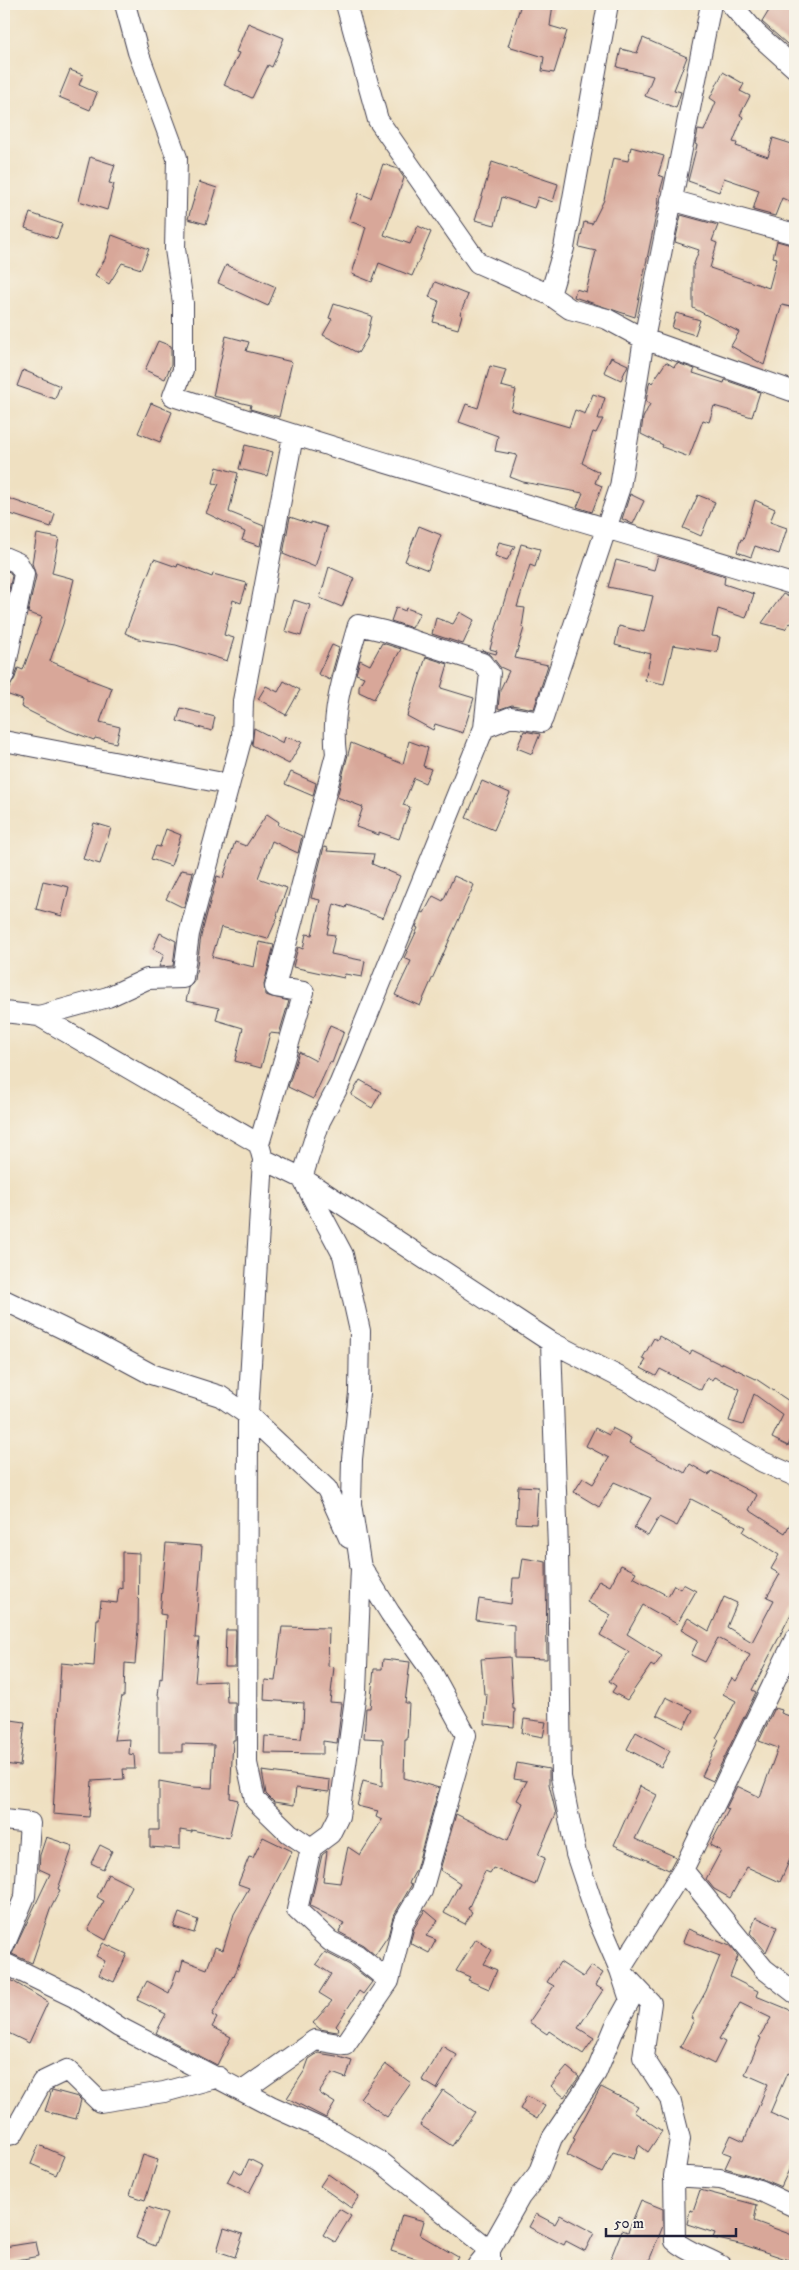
<svg xmlns="http://www.w3.org/2000/svg" width="799" height="2270" viewBox="0 0 799 2270" font-family="'IM FELL DW Pica',serif">
<style>
.building{fill:#d8a799}
.lines{fill:none;stroke-linecap:round;stroke-linejoin:round}
.minor-casing{stroke:#413e4f;stroke-width:22}
.minor{stroke:#fff;stroke-width:20}
</style>
<rect width="100%" height="100%" fill="#f7f3e8"/>
<filter id="ink" filterUnits="userSpaceOnUse"><feTurbulence type="fractalNoise" baseFrequency=".02" numOctaves="2"/><feDisplacementMap in="SourceGraphic" scale="10" xChannelSelector="R" yChannelSelector="G"/><feConvolveMatrix kernelMatrix="1 2 1 2 8 2 1 2 1" color-interpolation-filters="sRGB"/></filter>
<filter id="wash" filterUnits="userSpaceOnUse"><feTurbulence type="fractalNoise" baseFrequency=".0096" numOctaves="4" result="noise"/><feDisplacementMap in="SourceGraphic" scale="20" xChannelSelector="R" yChannelSelector="G"/><feGaussianBlur stdDeviation="1.12" result="paint"/><feColorMatrix in="noise" values="0 0 0 0 0 0 0 0 0 0 0 0 0 0 0 0 0 1.4 0 .05"/><feComposite in="paint" operator="in"/></filter>
<g filter="url(#wash)">
<rect width="100%" height="100%" fill="#efe0c1"/>
<g id="blocks">
<path class="building" d="M 521,4 L 553,4 L 550,26 L 567,31 L 554,73 L 542,71 L 544,57 L 508,46 Z
M 773,4 L 785,4 L 795,10 L 795,51 L 762,22 Z
M 248,23 L 284,38 L 272,67 L 268,65 L 252,98 L 224,85 L 239,53 L 236,52 Z
M 643,38 L 687,57 L 674,90 L 681,92 L 676,108 L 645,96 L 653,76 L 617,67 L 621,49 L 637,53 Z
M 70,70 L 83,75 L 79,85 L 97,93 L 90,110 L 59,97 Z
M 723,72 L 744,84 L 740,91 L 750,96 L 740,115 L 743,117 L 733,142 L 737,143 L 736,146 L 768,157 L 773,138 L 795,145 L 795,204 L 782,198 L 775,216 L 753,210 L 759,190 L 724,178 L 719,192 L 688,181 L 697,145 L 695,144 L 698,130 L 704,131 L 716,102 L 710,98 Z
M 631,147 L 664,156 L 658,175 L 664,177 L 658,199 L 659,201 L 635,317 L 574,297 L 576,289 L 586,292 L 596,251 L 579,247 L 584,222 L 592,224 L 604,200 L 613,158 L 628,161 Z
M 90,157 L 115,165 L 109,183 L 114,184 L 107,210 L 79,201 Z
M 492,162 L 558,184 L 553,202 L 538,197 L 534,208 L 502,197 L 495,225 L 475,220 Z
M 383,164 L 398,169 L 404,178 L 384,235 L 410,244 L 418,226 L 431,232 L 412,276 L 379,263 L 372,282 L 352,274 L 366,227 L 349,221 L 359,193 L 371,198 Z
M 199,182 L 217,188 L 206,224 L 188,219 Z
M 30,213 L 62,224 L 57,239 L 25,228 Z
M 681,215 L 718,225 L 712,241 L 717,243 L 710,268 L 769,288 L 777,258 L 773,257 L 777,241 L 795,246 L 795,308 L 782,305 L 764,365 L 731,346 L 739,332 L 693,308 L 693,267 L 699,250 L 675,242 Z
M 112,235 L 149,249 L 141,269 L 122,263 L 109,284 L 95,275 L 105,259 Z
M 226,265 L 276,287 L 268,306 L 218,283 Z
M 435,282 L 468,295 L 460,314 L 462,315 L 458,329 L 433,322 L 439,301 L 429,297 Z
M 334,304 L 372,316 L 367,338 L 358,353 L 323,335 L 332,319 L 329,318 Z
M 676,313 L 700,320 L 695,335 L 672,328 Z
M 226,336 L 249,342 L 246,351 L 292,362 L 279,417 L 250,409 L 251,405 L 213,396 Z
M 158,341 L 171,346 L 171,365 L 165,379 L 145,370 Z
M 611,357 L 628,365 L 621,380 L 604,372 Z
M 666,362 L 674,367 L 677,363 L 695,369 L 693,373 L 724,383 L 725,380 L 760,392 L 752,417 L 714,406 L 709,422 L 703,420 L 689,457 L 662,447 L 663,445 L 641,434 L 643,418 L 650,404 L 646,402 L 649,384 L 650,381 L 652,383 Z
M 490,366 L 506,370 L 501,386 L 516,390 L 511,410 L 569,427 L 575,410 L 585,414 L 593,394 L 605,398 L 598,419 L 603,419 L 596,433 L 593,432 L 582,463 L 599,472 L 595,483 L 602,486 L 592,512 L 577,507 L 583,493 L 523,482 L 510,477 L 517,455 L 495,451 L 498,436 L 459,422 L 466,404 L 478,408 Z
M 23,370 L 60,386 L 55,399 L 17,386 Z
M 151,403 L 172,412 L 160,442 L 138,433 Z
M 245,445 L 273,452 L 267,476 L 239,469 Z
M 217,467 L 238,473 L 229,512 L 264,526 L 260,546 L 242,540 L 245,532 L 206,513 L 219,484 L 213,483 Z
M 630,494 L 644,501 L 633,524 L 622,519 Z
M 698,495 L 715,502 L 701,536 L 683,528 Z
M 4,497 L 55,514 L 51,527 L 4,512 Z
M 755,500 L 775,509 L 770,522 L 787,528 L 779,554 L 755,546 L 751,557 L 737,552 L 741,539 L 743,540 Z
M 290,517 L 311,524 L 311,522 L 327,527 L 315,567 L 283,554 Z
M 419,526 L 441,535 L 428,570 L 405,561 Z
M 37,534 L 59,538 L 52,573 L 74,579 L 63,624 L 50,661 L 88,677 L 88,679 L 112,688 L 100,722 L 120,727 L 116,743 L 95,738 L 94,740 L 67,730 L 21,707 L 23,700 L 6,694 L 15,678 L 18,668 L 23,670 L 42,617 L 28,613 L 36,576 L 32,563 Z
M 499,542 L 515,546 L 507,560 L 495,556 Z
M 521,544 L 540,549 L 535,567 L 530,565 L 517,607 L 525,608 L 522,627 L 524,628 L 515,658 L 548,665 L 534,709 L 512,705 L 500,709 L 498,708 L 500,690 L 509,671 L 500,667 L 491,655 L 482,650 L 496,654 L 497,651 L 490,649 Z
M 658,556 L 725,576 L 724,584 L 754,594 L 746,618 L 718,609 L 712,636 L 720,637 L 717,652 L 673,645 L 664,684 L 645,680 L 651,654 L 615,645 L 619,626 L 644,632 L 653,596 L 608,587 L 616,560 L 654,570 Z
M 154,559 L 177,567 L 178,564 L 212,577 L 213,574 L 247,583 L 241,603 L 233,600 L 224,635 L 234,638 L 227,661 L 176,645 L 138,639 L 125,633 Z
M 329,567 L 354,578 L 342,607 L 320,598 Z
M 4,570 L 10,572 L 12,576 L 5,608 Z
M 783,594 L 795,600 L 795,626 L 790,623 L 785,629 L 762,623 Z
M 294,600 L 310,605 L 301,636 L 285,631 Z
M 396,607 L 405,611 L 406,608 L 420,613 L 412,628 L 391,621 Z
M 460,612 L 474,620 L 463,644 L 432,634 L 436,618 L 453,624 Z
M 382,643 L 401,649 L 374,699 L 359,692 L 359,686 L 364,677 L 356,674 L 360,660 L 370,665 Z
M 332,645 L 339,648 L 330,680 L 318,674 Z
M 426,657 L 448,664 L 441,688 L 474,698 L 463,733 L 435,724 L 433,730 L 407,716 Z
M 284,681 L 300,690 L 286,715 L 258,699 L 266,686 L 278,692 Z
M 181,708 L 215,717 L 212,731 L 177,721 Z
M 254,728 L 283,743 L 285,737 L 302,742 L 289,764 L 252,745 Z
M 524,731 L 540,734 L 532,754 L 517,748 Z
M 409,741 L 428,748 L 423,766 L 431,769 L 425,783 L 414,778 L 403,805 L 410,807 L 399,839 L 379,832 L 379,835 L 356,827 L 363,807 L 337,797 L 351,743 L 403,764 Z
M 291,772 L 316,783 L 313,796 L 285,784 Z
M 482,781 L 510,793 L 494,830 L 466,818 Z
M 267,814 L 279,822 L 278,825 L 302,836 L 298,853 L 272,841 L 258,878 L 287,888 L 277,915 L 278,916 L 268,939 L 221,927 L 212,957 L 254,967 L 259,942 L 274,945 L 264,984 L 265,995 L 289,1001 L 279,1034 L 270,1033 L 261,1068 L 235,1061 L 243,1028 L 216,1020 L 219,1008 L 186,1001 L 189,988 L 195,980 L 201,936 L 217,876 L 223,878 L 235,842 L 246,846 Z
M 94,823 L 111,828 L 100,864 L 83,859 Z
M 166,829 L 181,835 L 171,866 L 151,859 L 156,846 L 160,847 Z
M 324,847 L 328,848 L 327,851 L 374,854 L 372,864 L 400,876 L 383,918 L 347,905 L 346,908 L 334,904 L 327,934 L 335,935 L 331,954 L 365,961 L 362,977 L 345,974 L 344,978 L 293,967 L 298,947 L 303,949 L 306,934 L 312,935 L 320,900 L 311,898 Z
M 181,870 L 193,872 L 184,908 L 166,899 Z
M 454,876 L 474,885 L 420,1006 L 395,995 L 411,961 L 404,958 L 418,928 L 416,927 L 422,912 L 424,913 L 433,896 L 443,901 Z
M 43,881 L 69,887 L 62,916 L 36,909 Z
M 160,933 L 176,941 L 173,966 L 159,967 L 164,954 L 153,949 Z
M 330,1025 L 344,1031 L 332,1063 L 330,1062 L 313,1099 L 288,1087 L 299,1052 L 316,1061 Z
M 360,1080 L 381,1092 L 372,1108 L 351,1095 Z
M 659,1336 L 690,1354 L 692,1350 L 722,1365 L 723,1363 L 756,1379 L 789,1401 L 795,1388 L 795,1431 L 788,1446 L 772,1438 L 783,1415 L 754,1394 L 743,1425 L 729,1421 L 740,1389 L 714,1377 L 712,1380 L 707,1377 L 701,1390 L 660,1369 L 656,1376 L 641,1368 L 646,1360 L 642,1359 L 654,1338 L 657,1340 Z
M 595,1428 L 609,1435 L 612,1428 L 622,1433 L 631,1438 L 629,1443 L 685,1473 L 690,1464 L 709,1475 L 711,1471 L 757,1495 L 749,1510 L 785,1533 L 795,1515 L 795,1606 L 752,1690 L 756,1692 L 713,1781 L 702,1776 L 719,1740 L 716,1738 L 736,1701 L 723,1694 L 732,1678 L 736,1681 L 750,1655 L 718,1638 L 705,1662 L 691,1655 L 698,1640 L 681,1630 L 688,1618 L 709,1631 L 724,1597 L 737,1603 L 727,1627 L 752,1642 L 774,1600 L 767,1597 L 780,1574 L 771,1569 L 779,1555 L 743,1532 L 746,1527 L 691,1499 L 677,1526 L 659,1517 L 648,1536 L 634,1528 L 651,1498 L 614,1482 L 599,1507 L 574,1492 L 583,1478 L 593,1484 L 609,1458 L 586,1446 Z
M 518,1486 L 538,1487 L 536,1524 L 516,1523 Z
M 166,1543 L 202,1546 L 195,1638 L 199,1638 L 195,1682 L 226,1681 L 227,1702 L 235,1702 L 235,1740 L 233,1740 L 230,1798 L 238,1800 L 229,1838 L 192,1830 L 192,1832 L 180,1830 L 180,1849 L 150,1847 L 150,1830 L 159,1830 L 159,1781 L 192,1787 L 212,1788 L 214,1745 L 182,1744 L 182,1752 L 159,1752 L 159,1696 L 158,1696 L 160,1678 L 162,1679 L 166,1615 L 160,1614 Z
M 122,1552 L 139,1553 L 138,1628 L 135,1664 L 125,1663 L 124,1696 L 122,1696 L 114,1740 L 130,1739 L 129,1754 L 134,1755 L 135,1769 L 123,1769 L 124,1779 L 92,1781 L 89,1817 L 53,1814 L 61,1663 L 94,1666 L 97,1619 L 99,1619 L 101,1601 L 117,1603 L 119,1588 L 122,1589 Z
M 523,1558 L 546,1562 L 547,1659 L 514,1658 L 514,1625 L 476,1620 L 479,1599 L 511,1604 L 513,1578 L 520,1578 Z
M 621,1565 L 636,1572 L 633,1577 L 668,1596 L 674,1585 L 680,1589 L 683,1584 L 696,1591 L 677,1624 L 643,1605 L 627,1634 L 662,1656 L 654,1667 L 651,1665 L 627,1700 L 612,1692 L 616,1686 L 609,1681 L 629,1652 L 600,1635 L 611,1615 L 587,1602 L 599,1580 L 610,1586 Z
M 282,1627 L 329,1628 L 328,1666 L 334,1667 L 330,1702 L 342,1703 L 337,1743 L 323,1741 L 323,1754 L 264,1753 L 265,1736 L 301,1739 L 303,1725 L 304,1703 L 264,1700 L 265,1680 L 275,1681 Z
M 226,1630 L 236,1630 L 235,1667 L 225,1667 Z
M 510,1657 L 513,1709 L 515,1709 L 514,1727 L 485,1724 L 487,1694 L 484,1694 L 481,1659 Z
M 383,1659 L 410,1662 L 405,1703 L 409,1703 L 407,1740 L 405,1740 L 404,1778 L 439,1788 L 416,1870 L 409,1883 L 412,1884 L 393,1917 L 388,1936 L 375,1955 L 363,1945 L 339,1932 L 344,1923 L 310,1906 L 322,1855 L 327,1851 L 323,1881 L 340,1883 L 348,1847 L 360,1855 L 382,1820 L 376,1817 L 378,1811 L 357,1806 L 363,1781 L 382,1786 L 383,1739 L 364,1738 L 366,1708 L 370,1708 L 374,1669 L 382,1669 Z
M 666,1697 L 693,1710 L 684,1728 L 657,1715 Z
M 775,1708 L 782,1710 L 781,1713 L 795,1718 L 795,1848 L 780,1882 L 747,1867 L 730,1898 L 714,1889 L 706,1879 L 721,1851 L 710,1845 L 729,1809 L 726,1808 L 737,1786 L 760,1797 L 778,1748 L 759,1741 Z
M 4,1719 L 25,1722 L 20,1766 L 4,1764 Z
M 524,1719 L 546,1722 L 543,1737 L 522,1733 Z
M 636,1732 L 670,1751 L 661,1767 L 627,1749 Z
M 517,1763 L 549,1769 L 549,1784 L 556,1814 L 538,1855 L 545,1858 L 535,1885 L 493,1868 L 490,1873 L 485,1871 L 468,1909 L 472,1912 L 465,1924 L 444,1913 L 460,1883 L 440,1870 L 456,1814 L 508,1840 L 523,1803 L 517,1800 L 527,1781 L 514,1779 Z
M 262,1771 L 330,1780 L 329,1792 L 296,1788 L 294,1805 L 274,1802 L 266,1794 Z
M 640,1786 L 657,1795 L 635,1839 L 676,1857 L 669,1870 L 614,1845 Z
M 46,1837 L 73,1846 L 58,1889 L 60,1890 L 50,1910 L 32,1963 L 12,1954 L 50,1874 L 39,1869 L 40,1855 Z
M 263,1837 L 292,1851 L 249,1936 L 234,1977 L 233,1976 L 212,2015 L 217,2018 L 212,2027 L 231,2037 L 217,2065 L 156,2033 L 166,2014 L 137,2000 L 147,1981 L 169,1993 L 177,1970 L 180,1971 L 183,1960 L 207,1969 L 215,1947 L 223,1950 L 234,1914 L 249,1888 L 238,1884 L 249,1857 L 253,1858 Z
M 100,1845 L 112,1851 L 103,1869 L 91,1863 Z
M 108,1874 L 132,1886 L 106,1940 L 88,1930 L 104,1901 L 97,1897 Z
M 425,1910 L 438,1921 L 426,1936 L 436,1940 L 429,1953 L 410,1943 L 414,1928 Z
M 179,1913 L 198,1920 L 194,1933 L 174,1927 Z
M 756,1917 L 777,1927 L 766,1952 L 750,1933 Z
M 688,1929 L 730,1946 L 738,1956 L 730,1977 L 758,1991 L 756,1996 L 795,2012 L 795,2077 L 787,2073 L 770,2113 L 795,2124 L 795,2157 L 781,2187 L 762,2179 L 725,2168 L 731,2155 L 723,2152 L 731,2135 L 744,2141 L 768,2084 L 745,2074 L 761,2038 L 759,2037 L 771,2018 L 740,2003 L 719,2039 L 725,2042 L 714,2064 L 680,2047 L 694,2020 L 691,2018 L 706,1991 L 720,1956 L 683,1942 Z
M 476,1939 L 492,1950 L 484,1964 L 497,1970 L 489,1989 L 468,1980 L 470,1977 L 456,1971 Z
M 103,1943 L 127,1954 L 114,1982 L 99,1975 L 105,1961 L 96,1956 Z
M 325,1952 L 350,1965 L 372,1982 L 363,1994 L 359,1991 L 336,2026 L 339,2029 L 337,2032 L 320,2029 L 313,2023 L 332,2001 L 319,1993 L 331,1974 L 316,1964 Z
M 560,1962 L 583,1977 L 591,1966 L 603,1973 L 595,1985 L 603,1990 L 578,2028 L 594,2038 L 583,2054 L 549,2031 L 547,2034 L 529,2022 L 554,1986 L 547,1982 Z
M 4,1976 L 48,2002 L 29,2043 L 4,2031 Z
M 442,2046 L 457,2055 L 437,2089 L 422,2080 Z
M 318,2053 L 336,2056 L 352,2061 L 346,2078 L 332,2073 L 319,2093 L 335,2103 L 326,2118 L 287,2098 L 305,2070 L 309,2059 Z
M 385,2064 L 411,2083 L 387,2117 L 360,2098 Z
M 567,2067 L 579,2077 L 564,2097 L 551,2086 Z
M 601,2087 L 638,2106 L 634,2112 L 662,2131 L 648,2152 L 639,2145 L 634,2159 L 613,2152 L 602,2173 L 567,2155 L 575,2139 L 573,2138 Z
M 52,2090 L 78,2097 L 81,2100 L 76,2119 L 45,2111 Z
M 443,2090 L 475,2112 L 452,2146 L 420,2125 Z
M 527,2096 L 545,2106 L 537,2119 L 520,2109 Z
M 39,2145 L 64,2156 L 56,2175 L 31,2164 Z
M 143,2155 L 158,2160 L 145,2200 L 130,2195 Z
M 249,2159 L 263,2166 L 249,2193 L 227,2182 L 234,2169 L 242,2174 Z
M 328,2174 L 359,2196 L 351,2208 L 320,2186 Z
M 700,2190 L 757,2205 L 754,2221 L 795,2236 L 795,2262 L 744,2245 L 713,2238 L 715,2233 L 687,2224 L 690,2210 L 693,2211 Z
M 641,2200 L 663,2209 L 663,2226 L 647,2266 L 625,2266 L 610,2260 L 622,2230 L 628,2232 Z
M 148,2207 L 167,2214 L 155,2246 L 136,2238 Z
M 339,2209 L 351,2216 L 335,2242 L 323,2235 Z
M 536,2214 L 555,2224 L 560,2215 L 594,2233 L 585,2251 L 566,2241 L 564,2245 L 529,2227 Z
M 402,2215 L 424,2221 L 420,2235 L 458,2257 L 453,2266 L 424,2266 L 426,2262 L 391,2251 Z
M 224,2228 L 243,2234 L 235,2257 L 217,2251 Z
M 36,2242 L 39,2256 L 7,2262 L 4,2247 Z"/>
</g>
</g>
<g filter="url(#ink)">
<use href="#blocks" fill-opacity="0" stroke="#413e4f" stroke-width="1"/>
<g class="lines">
<g class="minor-casing">
<path id="minor" d="M 125,4 L 138,52 L 177,158 L 175,249 L 183,303 L 183,370 L 173,396 C 379,464 588,521 795,585
M 346,4 L 378,120 L 478,263 L 550,295 L 570,309 L 607,319 L 644,339 L 795,392
M 731,4 L 756,33 L 795,68
M 671,200 L 795,234
M 550,295 L 564,248 L 608,4
M 4,557 L 18,563 L 24,574 L 4,675
M 484,728 L 511,717 L 541,722 L 543,718 L 620,487 L 644,339 L 711,4
M 4,741 L 228,784
M 4,1012 L 39,1016 L 259,1144 L 304,992 L 275,987 L 336,754 C 330,710 346,668 358,625 L 384,631 L 482,663 L 490,673 L 484,728 L 354,1049 L 339,1085 L 320,1121 L 302,1178 L 343,1255 L 360,1331 L 359,1393 L 352,1459 L 351,1504 L 361,1568 L 356,1691 L 339,1816 L 330,1834 L 311,1848 L 297,1910 L 330,1941 L 357,1955 L 389,1981
M 39,1016 L 108,997 L 147,979 L 183,978 L 189,934 L 242,737 L 243,701 L 293,436
M 260,1148 L 263,1159 L 302,1178 L 551,1342 L 629,1382 L 703,1428 L 763,1462 L 795,1476
M 263,1159 L 248,1415 L 247,1763 L 255,1800 L 289,1833 L 311,1848
M 4,1300 L 97,1345 L 151,1374 L 220,1396 L 248,1415 L 327,1489 L 349,1538
M 551,1342 L 558,1550 L 561,1777 L 576,1854 L 597,1917 L 620,1970 L 651,2003 L 643,2057 L 670,2099 L 680,2139 L 674,2176 L 675,2241 C 688,2253 707,2257 721,2266
M 4,1820 L 30,1823 L 25,1896 L 4,1946
M 683,1870 L 764,1969 L 795,1993
M 4,1963 L 74,1997 L 119,2027 L 271,2106 L 331,2133 L 381,2162 L 490,2250 L 490,2262
M 244,2090 L 315,2040 L 345,2045 L 389,1981 L 403,1923 L 422,1891 L 466,1735 L 430,1669 L 390,1613 L 360,1565
M 4,2136 L 13,2134 L 42,2082 L 67,2070 L 100,2102 L 164,2092 L 219,2077
M 674,2176 L 720,2179 L 759,2190 L 795,2207
M 477,2266 L 490,2250 L 520,2197 L 538,2174 L 552,2138 L 596,2073 L 615,2027 L 630,2000 L 620,1970 L 683,1870 L 795,1639"/>
</g>
<use href="#minor" class="minor"/>
</g>
</g>
<rect width="799" height="2270" fill="none" stroke="#f7f3e8" stroke-width="20"/>
<path d="M606 2228v8h130v-8" fill="none" stroke="#22223b" stroke-width="2.5"/>
<text x="614" y="2228" font-size="15" fill="#22223b" stroke="#f7f3e8" stroke-width="4" paint-order="stroke">50 m</text>
</svg>
